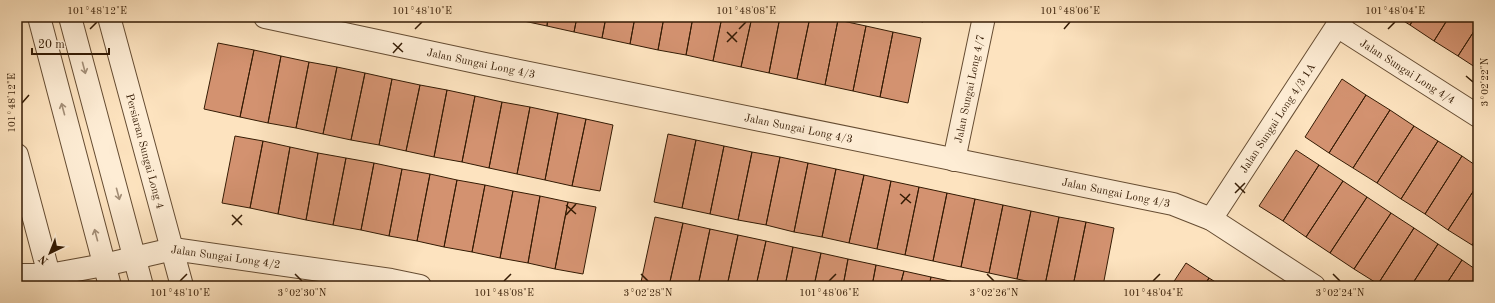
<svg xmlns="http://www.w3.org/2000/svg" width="1495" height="303" viewBox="0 0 1495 303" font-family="'Old Standard TT',serif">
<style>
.building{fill:#d39270;stroke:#341b04}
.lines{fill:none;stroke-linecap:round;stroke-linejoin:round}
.minor-casing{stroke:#664d33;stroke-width:24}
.minor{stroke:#feedd5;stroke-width:22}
.oneway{stroke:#a38e77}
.ticks{fill:none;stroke:#341b04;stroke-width:1.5}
.labels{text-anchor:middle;stroke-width:3.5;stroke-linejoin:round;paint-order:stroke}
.street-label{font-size:11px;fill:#341b04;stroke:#feedd5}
.neatline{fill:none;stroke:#341b04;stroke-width:1.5}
.ticks-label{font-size:10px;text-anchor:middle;fill:#341b04}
</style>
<rect width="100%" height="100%" fill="#fde3bf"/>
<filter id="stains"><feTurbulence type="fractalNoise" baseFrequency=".005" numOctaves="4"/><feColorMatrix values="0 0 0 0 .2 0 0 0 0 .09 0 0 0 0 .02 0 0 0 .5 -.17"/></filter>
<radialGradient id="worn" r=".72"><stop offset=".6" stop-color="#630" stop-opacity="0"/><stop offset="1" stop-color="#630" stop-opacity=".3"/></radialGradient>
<path class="building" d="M 519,17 L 548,17 L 547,26 L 519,20 Z
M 548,17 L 577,17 L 574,32 L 547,26 Z
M 577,17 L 606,17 L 602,38 L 574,32 Z
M 606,17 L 635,17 L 630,44 L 602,38 Z
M 635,17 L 664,17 L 658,50 L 630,44 Z
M 664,17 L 693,17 L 686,55 L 658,50 Z
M 693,17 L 722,17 L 713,61 L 686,55 Z
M 722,17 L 752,17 L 741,67 L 713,61 Z
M 752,17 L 780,17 L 769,73 L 741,67 Z
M 780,17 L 810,17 L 797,79 L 769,73 Z
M 810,17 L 824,17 L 838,20 L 825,85 L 797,79 Z
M 899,17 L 924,17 L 923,22 Z
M 1397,17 L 1415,17 L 1410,25 Z
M 1415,17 L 1449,17 L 1434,41 L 1410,25 Z
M 1449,17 L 1478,17 L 1478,25 L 1458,56 L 1434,41 Z
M 838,20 L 866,26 L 853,91 L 825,85 Z
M 1478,25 L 1478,69 L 1458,56 Z
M 866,26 L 893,32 L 880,97 L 853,91 Z
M 893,32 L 921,38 L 908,103 L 880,97 Z
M 218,43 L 254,50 L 240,117 L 204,109 Z
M 254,50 L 281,56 L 268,123 L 240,117 Z
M 281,56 L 309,62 L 296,128 L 268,123 Z
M 309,62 L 337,67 L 323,134 L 296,128 Z
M 337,67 L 365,73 L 351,140 L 323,134 Z
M 365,73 L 392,79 L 379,145 L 351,140 Z
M 392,79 L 420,85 L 406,151 L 379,145 Z
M 1342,79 L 1366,95 L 1329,153 L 1305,137 Z
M 420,85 L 447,90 L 434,157 L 406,151 Z
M 447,90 L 475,96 L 462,162 L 434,157 Z
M 1366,95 L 1390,110 L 1353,168 L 1329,153 Z
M 475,96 L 502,102 L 489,168 L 462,162 Z
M 502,102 L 530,107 L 517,174 L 489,168 Z
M 530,107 L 558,113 L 545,180 L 517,174 Z
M 1390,110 L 1414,126 L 1377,183 L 1353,168 Z
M 558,113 L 586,119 L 572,186 L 545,180 Z
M 586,119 L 613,125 L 600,191 L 572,186 Z
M 1414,126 L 1438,141 L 1401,199 L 1377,183 Z
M 668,134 L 696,140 L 682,208 L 654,202 Z
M 235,136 L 263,141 L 250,208 L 222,203 Z
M 696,140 L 724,146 L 710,214 L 682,208 Z
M 263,141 L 290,147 L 278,214 L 250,208 Z
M 1438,141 L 1462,156 L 1425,214 L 1401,199 Z
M 724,146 L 752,152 L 738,220 L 710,214 Z
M 290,147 L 318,153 L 306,220 L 278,214 Z
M 1296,150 L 1319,165 L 1283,221 L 1259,206 Z
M 752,152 L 780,157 L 766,225 L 738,220 Z
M 318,153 L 346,158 L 333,225 L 306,220 Z
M 1462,156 L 1478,167 L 1478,184 L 1448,230 L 1425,214 Z
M 780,157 L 808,163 L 794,232 L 766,225 Z
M 346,158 L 374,163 L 361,230 L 333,225 Z
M 374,163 L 402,169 L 389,236 L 361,230 Z
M 808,163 L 836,169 L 822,237 L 794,232 Z
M 1319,165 L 1343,181 L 1306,237 L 1283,221 Z
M 402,169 L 430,174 L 417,241 L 389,236 Z
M 836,169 L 864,175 L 849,243 L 822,237 Z
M 430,174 L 457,180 L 444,247 L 417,241 Z
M 864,175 L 891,181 L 877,249 L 849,243 Z
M 457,180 L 485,185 L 472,252 L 444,247 Z
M 891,181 L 919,187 L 905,255 L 877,249 Z
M 1343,181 L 1367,197 L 1330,253 L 1306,237 Z
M 1478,184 L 1478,236 L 1472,245 L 1448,230 Z
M 485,185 L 513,191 L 500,258 L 472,252 Z
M 919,187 L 947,193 L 933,261 L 905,255 Z
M 513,191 L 540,196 L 528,263 L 500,258 Z
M 947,193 L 975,199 L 961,267 L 933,261 Z
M 540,196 L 568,202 L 555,269 L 528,263 Z
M 1367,197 L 1391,213 L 1354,269 L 1330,253 Z
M 975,199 L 1003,205 L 989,273 L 961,267 Z
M 568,202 L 596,207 L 583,274 L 555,269 Z
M 1003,205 L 1031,211 L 1017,279 L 989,273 Z
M 1031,211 L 1059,217 L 1045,285 L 1017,279 Z
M 1391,213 L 1414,228 L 1378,284 L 1354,269 Z
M 655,217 L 683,223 L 669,286 L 658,286 L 641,282 Z
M 1059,217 L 1086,222 L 1073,286 L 1051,286 L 1045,285 Z
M 1086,222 L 1114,228 L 1103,286 L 1073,286 Z
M 683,223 L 710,229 L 698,286 L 669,286 Z
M 1414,228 L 1438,244 L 1411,286 L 1380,286 L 1378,284 Z
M 710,229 L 738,235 L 727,286 L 698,286 Z
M 738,235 L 766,241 L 756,286 L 727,286 Z
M 1478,236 L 1478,249 L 1472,245 Z
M 766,241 L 793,247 L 785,286 L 756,286 Z
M 1438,244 L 1462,260 L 1445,286 L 1411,286 Z
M 793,247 L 821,253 L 814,286 L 785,286 Z
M 821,253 L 848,259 L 843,286 L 814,286 Z
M 848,259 L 876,265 L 872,286 L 843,286 Z
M 1462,260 L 1478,271 L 1478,286 L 1445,286 Z
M 1186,263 L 1209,278 L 1204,286 L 1171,286 Z
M 876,265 L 904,271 L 900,286 L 872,286 Z
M 904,271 L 931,277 L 929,286 L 900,286 Z
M 931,277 L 959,283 L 958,286 L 929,286 Z
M 1209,278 L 1222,286 L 1204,286 Z
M 959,283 L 971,286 L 958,286 Z"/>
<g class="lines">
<g class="minor-casing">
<g id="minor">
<path d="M 39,17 L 110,286"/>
<path d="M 70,17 L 142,286"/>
<path id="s1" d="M 109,17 L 182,286"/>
<path id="s2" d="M 265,17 L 485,64 L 1173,204 L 1211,219 L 1314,286"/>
<path id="s3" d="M 1337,26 L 1478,116"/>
<path d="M 17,155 L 52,286"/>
<path id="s4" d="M 954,160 L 984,17"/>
<path id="s5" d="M 1211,219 L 1343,17"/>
<path id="s6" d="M 17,275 L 49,275 L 104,265 L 173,249 L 391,280 L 420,286"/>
</g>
</g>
<use href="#minor" class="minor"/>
</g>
<defs><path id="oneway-shaft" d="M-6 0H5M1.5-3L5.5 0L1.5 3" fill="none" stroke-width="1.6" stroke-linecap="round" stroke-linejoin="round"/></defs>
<g class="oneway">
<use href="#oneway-shaft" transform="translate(84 68) rotate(75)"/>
<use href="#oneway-shaft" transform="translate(63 109) rotate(-105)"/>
<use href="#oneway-shaft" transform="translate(118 194) rotate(75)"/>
<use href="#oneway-shaft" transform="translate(96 235) rotate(-105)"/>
</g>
<path class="ticks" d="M 90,29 L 97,22M 415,29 L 422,22M 739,29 L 746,22M 1064,29 L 1070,22M 1388,29 L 1395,22M 727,32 L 737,42M 727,42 L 737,32M 393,43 L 403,52M 393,53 L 402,43M 1466,76 L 1473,82M 22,103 L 29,95M 1235,183 L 1245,193M 1235,193 L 1245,183M 900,194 L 911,203M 901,204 L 910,194M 566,205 L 576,214M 232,215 L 242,225M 566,215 L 576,204M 232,225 L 242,215M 295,274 L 302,281M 641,274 L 648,281M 987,274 L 994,281M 1333,274 L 1340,281M 180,281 L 187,274M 504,281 L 511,274M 829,281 L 836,274M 1153,281 L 1160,274"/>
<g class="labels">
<g class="street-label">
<text dy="4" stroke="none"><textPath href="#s2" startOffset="221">Jalan Sungai Long 4/3</textPath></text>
<text dy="4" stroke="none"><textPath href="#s3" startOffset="84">Jalan Sungai Long 4/4</textPath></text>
<text dy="4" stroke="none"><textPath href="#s4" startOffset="73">Jalan Sungai Long 4/7</textPath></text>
<text dy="4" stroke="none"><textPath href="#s5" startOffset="121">Jalan Sungai Long 4/3 1A</textPath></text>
<text dy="4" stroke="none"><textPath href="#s2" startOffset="545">Jalan Sungai Long 4/3</textPath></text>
<text dy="4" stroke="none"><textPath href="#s1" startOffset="139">Persiaran Sungai Long 4</textPath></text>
<text dy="4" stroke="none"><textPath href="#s2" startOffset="869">Jalan Sungai Long 4/3</textPath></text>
<text dy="4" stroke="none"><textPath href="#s6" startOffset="212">Jalan Sungai Long 4/2</textPath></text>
</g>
</g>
<rect width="1495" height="303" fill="none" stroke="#fde3bf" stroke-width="44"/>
<g transform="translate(50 253) rotate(223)" stroke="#feedd5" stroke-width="3" paint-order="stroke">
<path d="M0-3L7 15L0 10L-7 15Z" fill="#341b04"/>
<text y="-6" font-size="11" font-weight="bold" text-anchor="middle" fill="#341b04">N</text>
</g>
<path d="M32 48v6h77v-6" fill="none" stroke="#341b04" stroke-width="2"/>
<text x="38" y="48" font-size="12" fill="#341b04" stroke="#feedd5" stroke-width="3" paint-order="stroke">20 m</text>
<rect x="22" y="22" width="1451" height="259" class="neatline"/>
<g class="ticks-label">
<text x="97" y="14">101°48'12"E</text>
<text x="422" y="14">101°48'10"E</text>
<text x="746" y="14">101°48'08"E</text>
<text x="1070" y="14">101°48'06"E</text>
<text x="1395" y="14">101°48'04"E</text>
<text transform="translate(1484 82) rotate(-90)" y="4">3°02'22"N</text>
<text transform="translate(11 103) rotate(-90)" y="4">101°48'12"E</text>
<text x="180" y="296">101°48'10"E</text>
<text x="302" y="296">3°02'30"N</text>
<text x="504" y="296">101°48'08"E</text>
<text x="648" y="296">3°02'28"N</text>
<text x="829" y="296">101°48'06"E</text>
<text x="994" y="296">3°02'26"N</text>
<text x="1153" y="296">101°48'04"E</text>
<text x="1340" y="296">3°02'24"N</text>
</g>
<rect width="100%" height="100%" filter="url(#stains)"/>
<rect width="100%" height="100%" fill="url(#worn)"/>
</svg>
